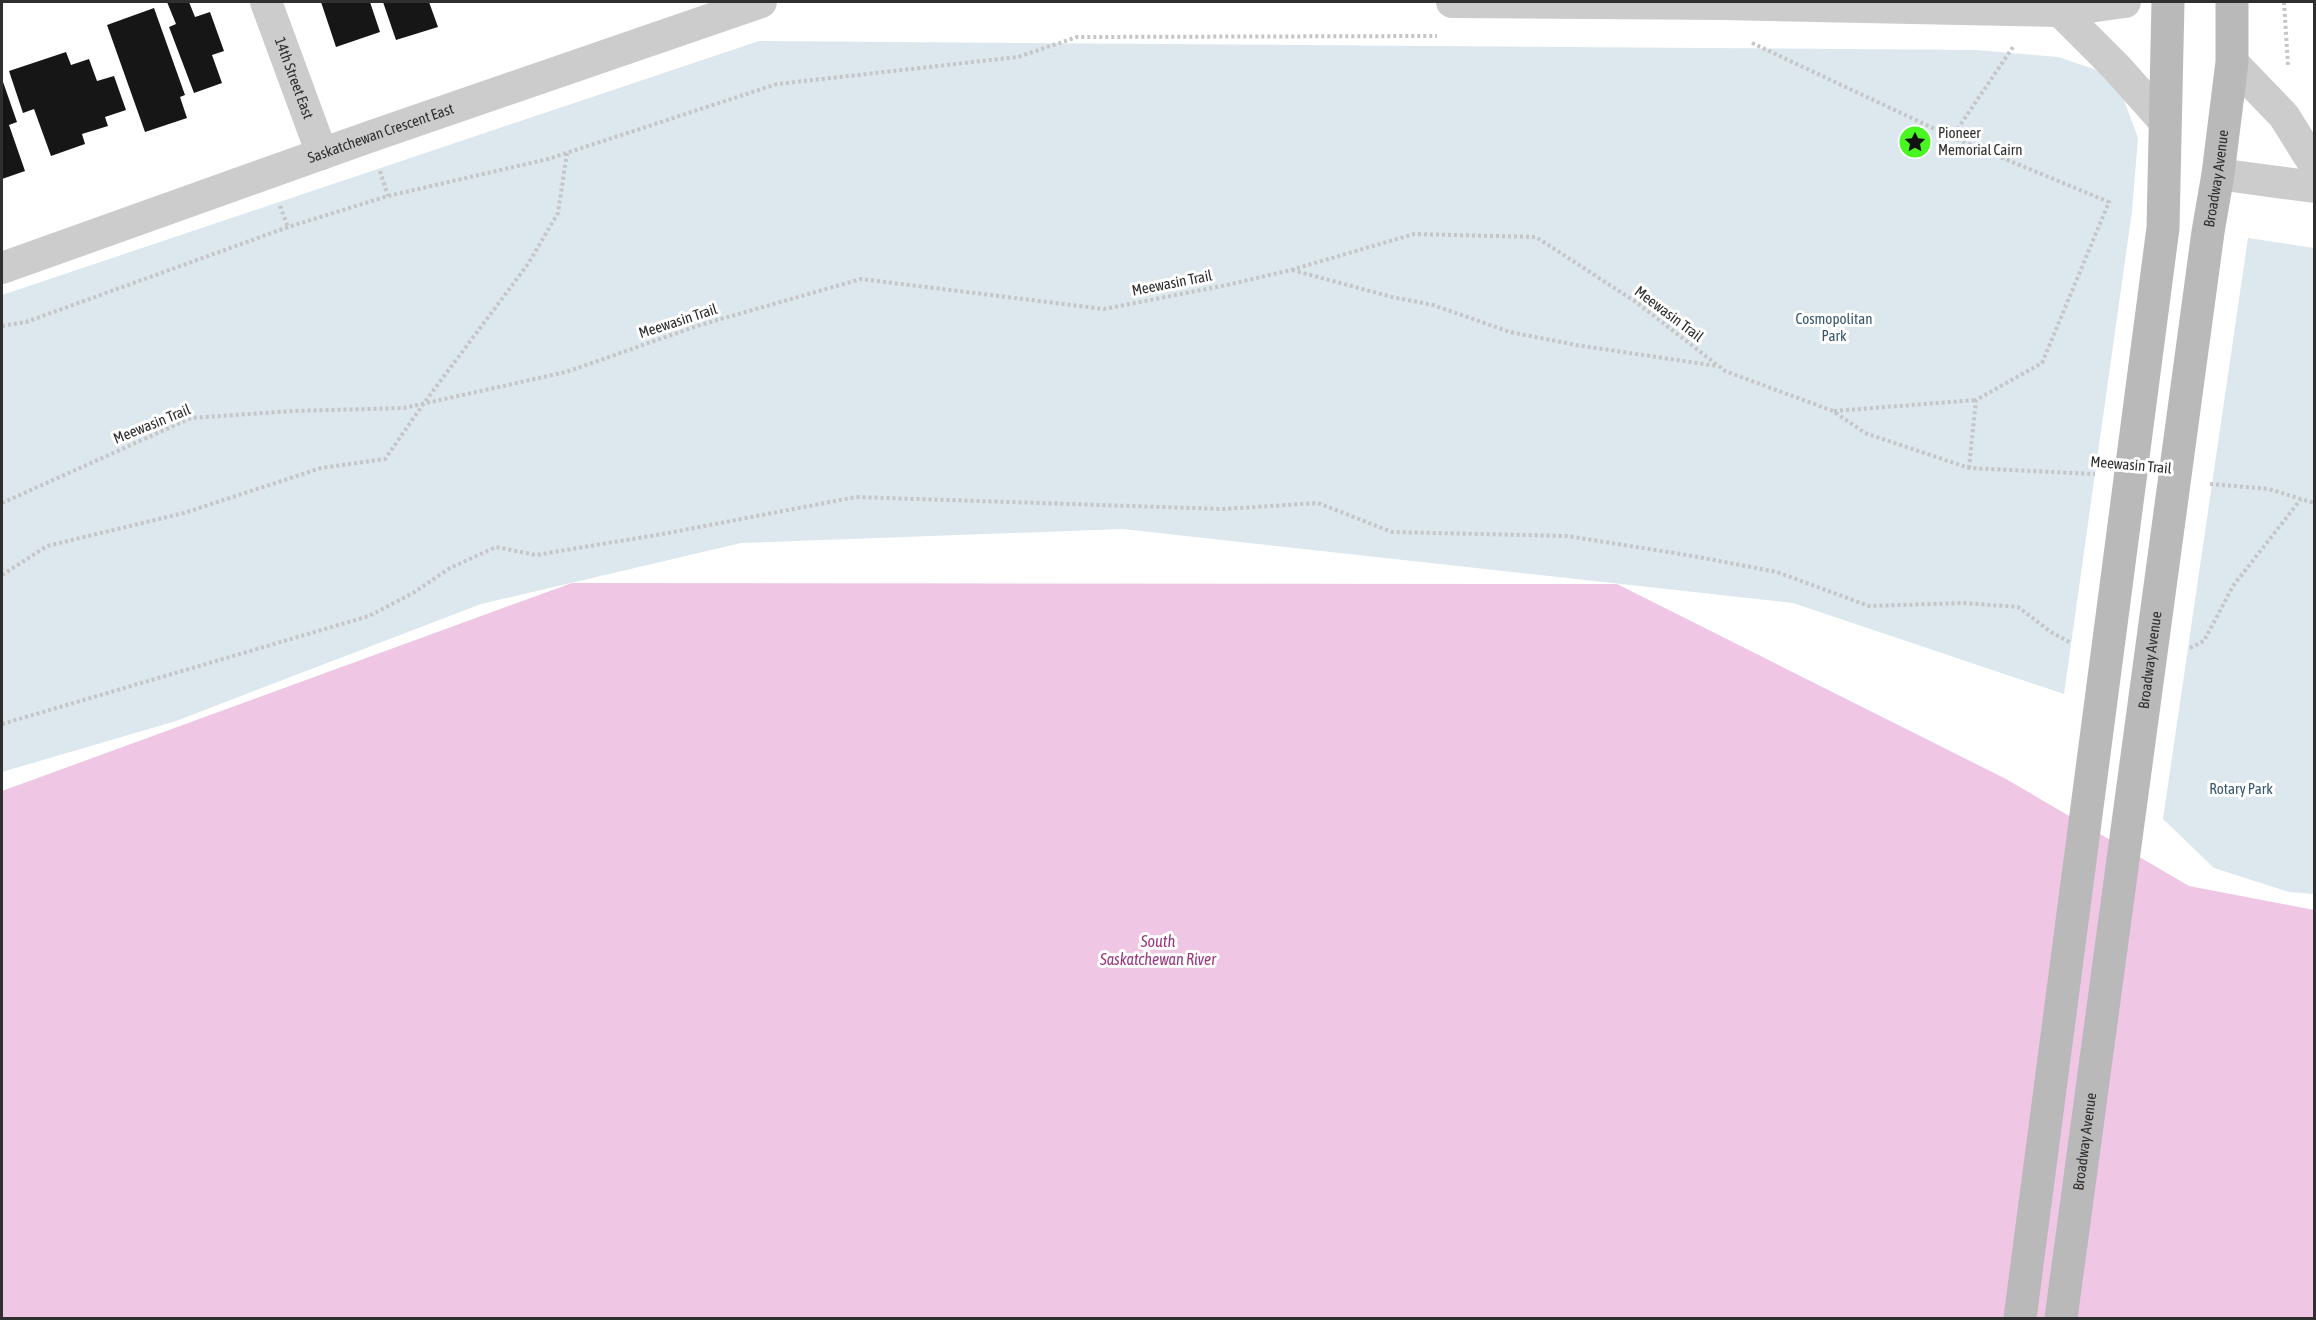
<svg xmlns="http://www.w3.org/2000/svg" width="2316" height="1320" viewBox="0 0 2316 1320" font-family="'Asap Condensed',sans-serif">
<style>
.green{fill:#dce7ee}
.water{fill:#efc6e4}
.building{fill:#161616}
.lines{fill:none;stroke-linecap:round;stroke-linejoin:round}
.path{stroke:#c6c6c6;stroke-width:4;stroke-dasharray:3 3;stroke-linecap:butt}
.street{stroke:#ccc;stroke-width:32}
.secondary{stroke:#b9b9b9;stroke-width:33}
.labels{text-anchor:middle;stroke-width:6;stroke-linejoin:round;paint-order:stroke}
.street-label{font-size:15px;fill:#2f2f2f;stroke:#fff}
.poi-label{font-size:15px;fill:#2f2f2f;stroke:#fff;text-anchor:start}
.park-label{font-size:15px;fill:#385870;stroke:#fff}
.water-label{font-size:16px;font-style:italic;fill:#9a357d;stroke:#fff}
</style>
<rect width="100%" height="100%" fill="#fff"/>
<path class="green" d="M 759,41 L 1976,50 L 2058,57 L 2115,76 L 2138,138 L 2132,211 L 2064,694 L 1793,603 L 1123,529 L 741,543 L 481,604 L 176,721 L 2,772 L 2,295 Z
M 2248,238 L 2314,248 L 2314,894 L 2289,892 L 2214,868 L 2163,819 Z"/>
<path class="water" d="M 572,583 L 1617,584 L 2006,779 L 2189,886 L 2314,910 L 2314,1318 L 2,1318 L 2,791 Z"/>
<path class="building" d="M 167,2 L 189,2 L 195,17 L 210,12 L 224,51 L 212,55 L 222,83 L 194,93 L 169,27 L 176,24 Z
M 321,2 L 370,2 L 380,32 L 336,47 Z
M 383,2 L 429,2 L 438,27 L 396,40 Z
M 154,8 L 185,95 L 180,97 L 187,118 L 145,132 L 107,25 Z
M 66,52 L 71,65 L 89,59 L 97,81 L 114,76 L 126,110 L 105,117 L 108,126 L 82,134 L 85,144 L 51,156 L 34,109 L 23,113 L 9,71 Z
M 2,79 L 17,122 L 9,125 L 25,171 L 2,179 Z"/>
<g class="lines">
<path class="path" d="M 2284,2 L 2288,65
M 1752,43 L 1952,137
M 380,171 L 388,196
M 280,206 L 288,227
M 1292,270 L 1392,297 L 1433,305 L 1510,332 L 1576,345 L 1717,366
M 2,326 L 26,322 L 288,227 L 388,196 L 548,159 L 777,84 L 1018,57 L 1077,37 L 1437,36
M 1834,411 L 1976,400
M 1969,468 L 1976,400 L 2042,363 L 2109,202 L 1952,137 L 2013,47
M 2210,484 L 2269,489 L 2314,503
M 2,503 L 191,418 L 293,411 L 404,408 L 566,372 L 700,325 L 861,279 L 1104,309 L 1227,285 L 1291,270 L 1414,234 L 1536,237 L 1636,302 L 1725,371 L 1833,411 L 1865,433 L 1969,468 L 2095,474
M 2,575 L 47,546 L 184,513 L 321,468 L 385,459 L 424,403 L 528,264 L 558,213 L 567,153
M 2190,648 L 2204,641 L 2233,586 L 2301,499
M 2,724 L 369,616 L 413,593 L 450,568 L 496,547 L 536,555 L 668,533 L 856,497 L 1223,509 L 1318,503 L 1392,532 L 1567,536 L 1693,556 L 1777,572 L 1869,606 L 1964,603 L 2018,607 L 2051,632 L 2071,643"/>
<g class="street">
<path id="s1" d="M 266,2 L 322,154"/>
<path d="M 1452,2 L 1723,4 L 2060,11 L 2125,2"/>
<path d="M 2060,11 L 2116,67 L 2165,122"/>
<path d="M 2232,62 L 2284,116 L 2314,164"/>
<path d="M 2218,174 L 2314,187"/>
<path id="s2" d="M 2,268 L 369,137 L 761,2"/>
</g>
<g class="secondary">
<path d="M 2020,1318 L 2163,228 L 2168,2"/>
<path id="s3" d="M 2061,1318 L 2208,232 L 2218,174 L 2232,62 L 2232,2"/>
</g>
</g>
<defs>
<g id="sight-disc" transform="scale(1.725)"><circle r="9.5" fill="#48f622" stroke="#fff"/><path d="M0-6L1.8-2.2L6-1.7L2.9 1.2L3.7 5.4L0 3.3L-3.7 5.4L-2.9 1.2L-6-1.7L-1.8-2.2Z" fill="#111"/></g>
</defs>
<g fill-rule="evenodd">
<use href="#sight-disc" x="1915" y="142"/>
</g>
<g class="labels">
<g class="street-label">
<text dy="5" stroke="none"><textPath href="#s1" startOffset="81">14th Street East</textPath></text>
<text dy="5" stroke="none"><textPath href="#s2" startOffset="402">Saskatchewan Crescent East</textPath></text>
<text dy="5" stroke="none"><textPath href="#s3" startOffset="1150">Broadway Avenue</textPath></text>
<text transform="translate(1172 283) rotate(-11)" y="5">Meewasin Trail</text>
<text transform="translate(1669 314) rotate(37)" y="5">Meewasin Trail</text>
<text transform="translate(678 321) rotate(-18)" y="5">Meewasin Trail</text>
<text transform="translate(152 424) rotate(-22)" y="5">Meewasin Trail</text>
<text transform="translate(2131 465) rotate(5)" y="5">Meewasin Trail</text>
<text dy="5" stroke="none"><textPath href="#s3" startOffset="664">Broadway Avenue</textPath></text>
<text dy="5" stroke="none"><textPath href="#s3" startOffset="178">Broadway Avenue</textPath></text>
</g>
<g class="poi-label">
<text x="1938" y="138">Pioneer<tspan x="1938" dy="17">Memorial Cairn</tspan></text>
</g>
<g class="park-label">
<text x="1834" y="324">Cosmopolitan<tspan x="1834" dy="17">Park</tspan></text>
<text x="2241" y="794">Rotary Park</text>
</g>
<g class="water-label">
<text x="1158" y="947">South<tspan x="1158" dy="18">Saskatchewan River</tspan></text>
</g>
</g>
<rect width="2316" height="1320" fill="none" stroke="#2f2f2f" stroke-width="6"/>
</svg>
